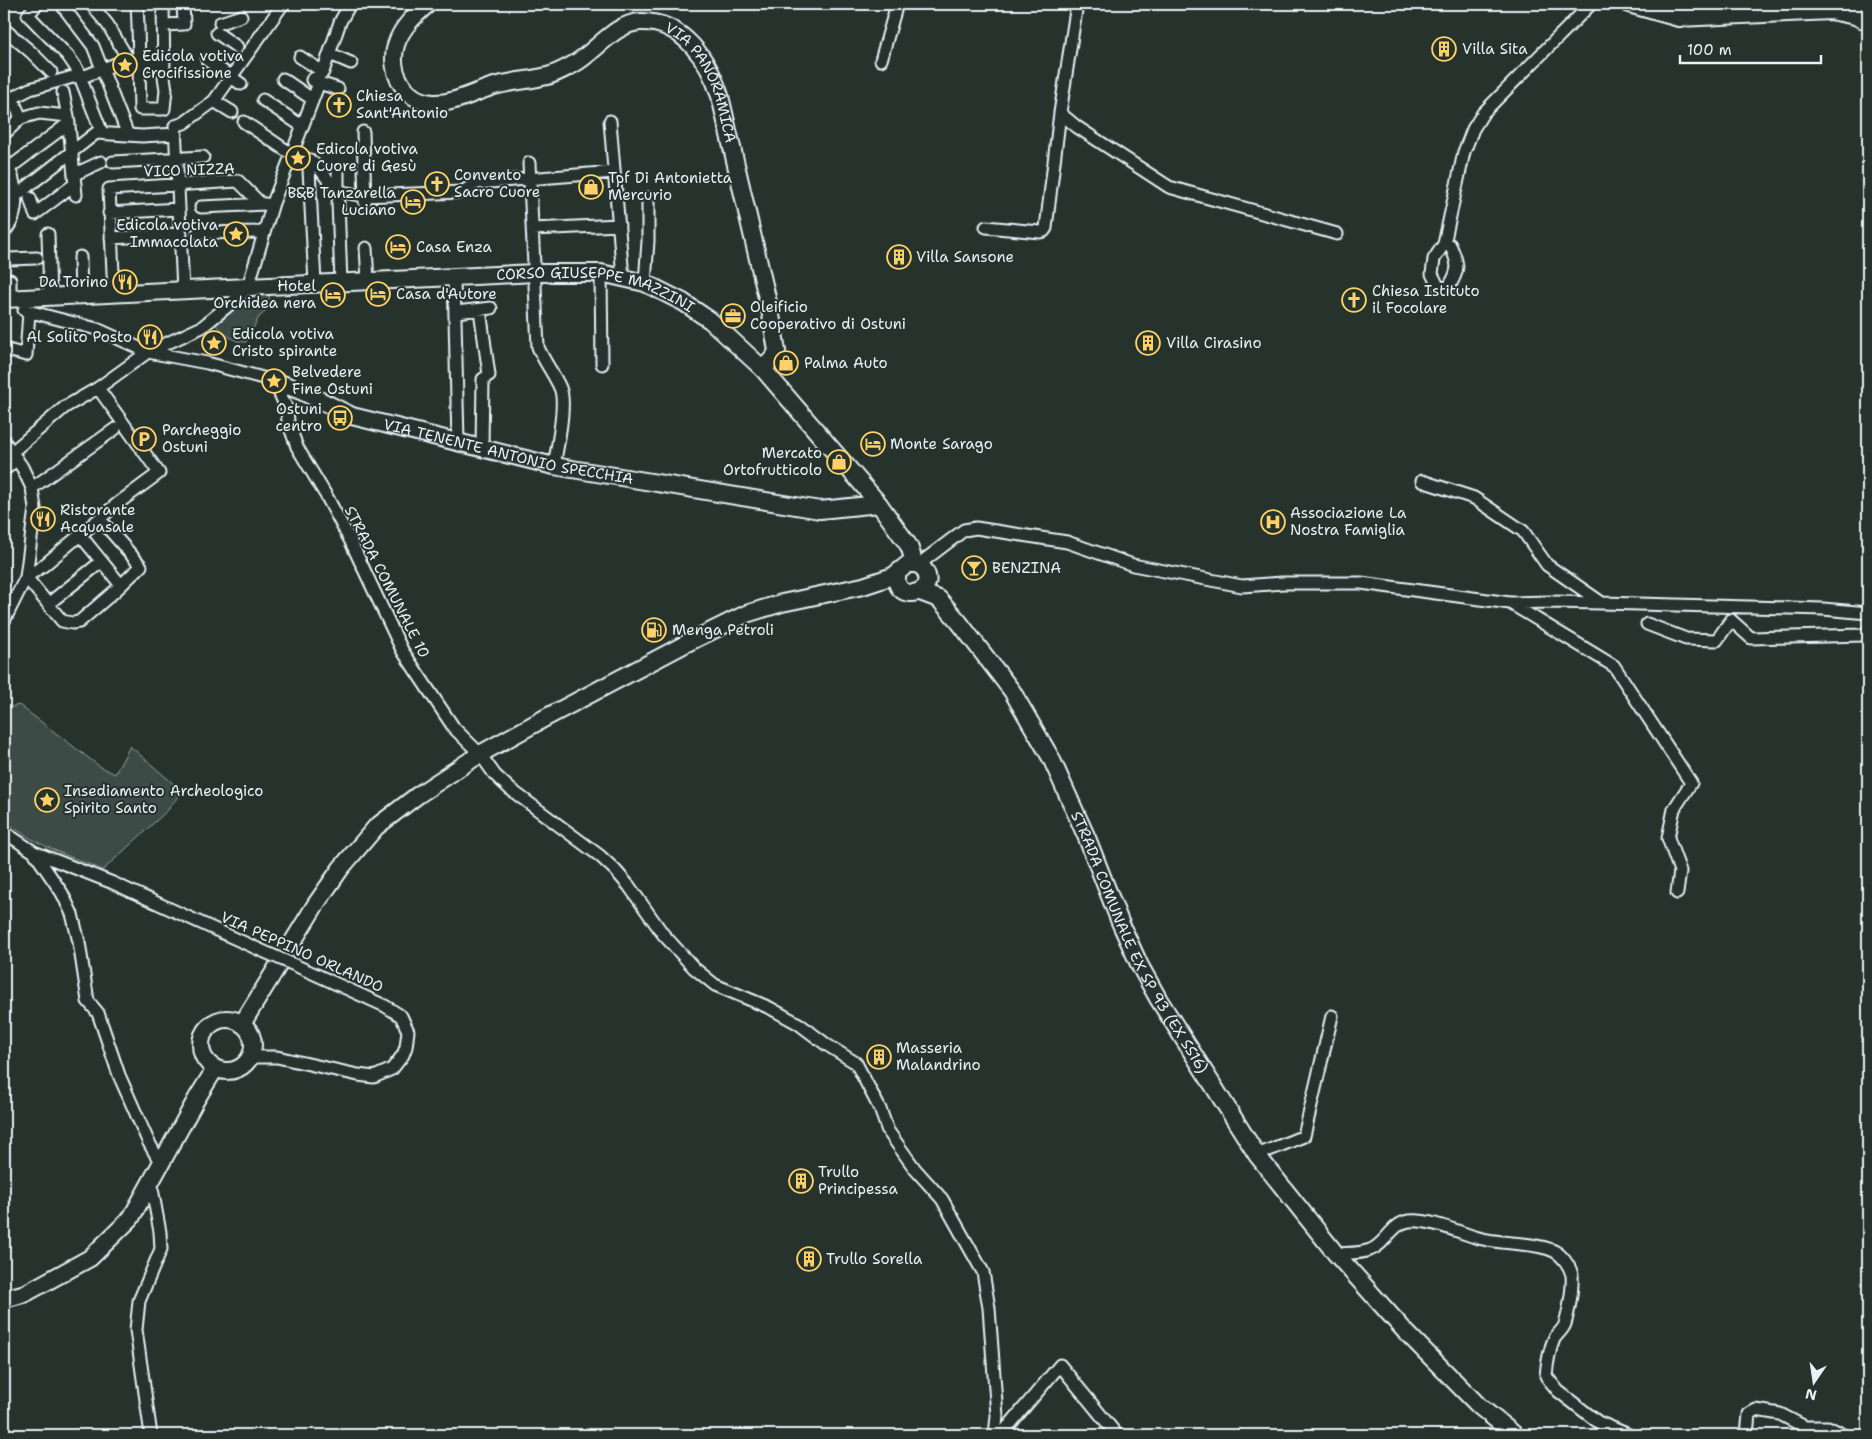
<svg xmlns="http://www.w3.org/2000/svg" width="1872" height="1439" viewBox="0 0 1872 1439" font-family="'Shantell Sans',sans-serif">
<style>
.green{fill:#3e4b47;stroke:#939ea0}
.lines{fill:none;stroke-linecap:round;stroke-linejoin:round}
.street-casing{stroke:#e8f1f8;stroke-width:15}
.secondary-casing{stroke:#e8f1f8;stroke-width:20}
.street{stroke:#26332d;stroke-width:11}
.secondary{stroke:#26332d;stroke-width:16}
.street-bridge-casing{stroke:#e8f1f8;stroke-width:15;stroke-linecap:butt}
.street-bridge{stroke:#26332d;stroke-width:11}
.labels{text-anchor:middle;stroke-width:4;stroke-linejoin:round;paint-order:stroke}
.poi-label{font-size:15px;fill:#e8f1f8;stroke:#26332d;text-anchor:start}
.street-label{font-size:15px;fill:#e8f1f8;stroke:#26332d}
</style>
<rect width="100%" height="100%" fill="#26332d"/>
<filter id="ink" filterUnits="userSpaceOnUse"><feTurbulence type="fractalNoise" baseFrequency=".02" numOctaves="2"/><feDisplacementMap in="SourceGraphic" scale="10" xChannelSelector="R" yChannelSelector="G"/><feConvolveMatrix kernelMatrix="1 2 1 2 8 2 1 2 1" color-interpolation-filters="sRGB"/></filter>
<g filter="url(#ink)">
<path class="green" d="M 255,295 L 270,295 L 265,312 L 259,317 L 246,342 C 234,343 223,333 216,325 L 250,297 Z
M 19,705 L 99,766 L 115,774 L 130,746 L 183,792 L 170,806 L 169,809 L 103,870 C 70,856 30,844 4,819 L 4,709 Z"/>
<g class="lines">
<g class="street-casing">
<path id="street" d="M 37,4 L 28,15 L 68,56 L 77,69 L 102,133
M 61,4 L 93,46 L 128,135
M 91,4 L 108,25 L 128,59
M 137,4 C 139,39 139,74 140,109 L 164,109 L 166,90 L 164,77 L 163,4
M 1855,16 L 1856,4
M 220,23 L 241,16
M 164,25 L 184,24 L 183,4
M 4,29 L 31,52 L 51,72
M 217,33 L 237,47
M 330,54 L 351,63
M 300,57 L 323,72
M 207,60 L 241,84
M 881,60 L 897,4
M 138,64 L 164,63
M 283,79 L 312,99
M 319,83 L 338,89
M 4,89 L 5,94 L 12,98 L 21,118
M 63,92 L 68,116 L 76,195
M 12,98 L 30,89 L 80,75 L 85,76 L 128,59 L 138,59
M 263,100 L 302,126
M 214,101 L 232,112
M 1060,113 L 1077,127 L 1169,187 L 1337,234
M 610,121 L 623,278
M 244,122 L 290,153 L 310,160 L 319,168 L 328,180 L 338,189 L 343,192 L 364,196 L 462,192 L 477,183 L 614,172
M 363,132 L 365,202
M 4,134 L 21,118 L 39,113 L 68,116
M 4,159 C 17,180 22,213 4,232
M 113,162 L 203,157
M 529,163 L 538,347 C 544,362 554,374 560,388 C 567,403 557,448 554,466
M 309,170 L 315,283
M 4,172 L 69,123
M 75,174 L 101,162
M 338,189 L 338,172
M 30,198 L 35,214 L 75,184
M 338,202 L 341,282
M 4,205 L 96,133 L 142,136 L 176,134
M 201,207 L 266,204
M 109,213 L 179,209
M 986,227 L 1040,232 L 1044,231 L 1046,228 L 1060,113 L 1077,4
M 533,229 L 619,225
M 198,233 L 264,232
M 48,234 L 50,297
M 111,238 L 181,234
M 1444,244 L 1450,245 C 1459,264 1460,270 1448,288 L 1438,286 L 1432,274 L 1434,259 L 1444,244 L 1464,152 L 1473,129 L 1483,113 L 1591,4
M 366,248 L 368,280
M 80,257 L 81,295
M 9,259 L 37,258
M 601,273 L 602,364
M 454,277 L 458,442
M 10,280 L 10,299
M 645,283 L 648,241 L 648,198
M 183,290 L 175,126 L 184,123 L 214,101 L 283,4
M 114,294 L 109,189 L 238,181 L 261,204
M 24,310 L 97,329 L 148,352 L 207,363 L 274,381 L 287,409 L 288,422 L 297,447 L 327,497 L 351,542 L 402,650 L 454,728 L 480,754 L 495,775 L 510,789 L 600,856 L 615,870 L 629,886 L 663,934 L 694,968 L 715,985 L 770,1008 L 799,1024 L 827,1045 L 856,1063 L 880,1109 L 888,1131 L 915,1169 L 942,1199 L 983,1272 L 989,1308 L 997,1416 L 995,1435
M 480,310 L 489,375 L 483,379 L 482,448
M 456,312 L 491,308
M 4,349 L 26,355 L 29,312
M 98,388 L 159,473 L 117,504 L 43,566 L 26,577 L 62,621 L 72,623 L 79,622 L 115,591 L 141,566 L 100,519
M 4,441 L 22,467 L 32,488 L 35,508 L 26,577 L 4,621
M 12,452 L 65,407 L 98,388 L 148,352 L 202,327 L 240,296 L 248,287 L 273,203 L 319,83 L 312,80 L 323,72 L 340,22 L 350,4
M 4,470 L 17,459
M 1422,481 L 1474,498 L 1523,531 L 1547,565 L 1602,603
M 32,488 L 115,429
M 81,536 L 120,584
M 918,565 L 964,530 L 976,528 L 1067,542 L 1133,565 L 1242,586 L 1283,583 L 1361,583 L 1510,603 L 1551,602 L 1602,603 L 1823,609 L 1868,613
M 1510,603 L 1614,666 L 1691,783 L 1674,809 L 1668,838 L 1680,871 L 1677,893
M 48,604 L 101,562
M 1647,624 L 1686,639 L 1717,640 L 1731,620 L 1751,638 L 1863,635 L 1868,631
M 4,832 L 34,852 L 113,883 L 258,949
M 34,852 L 62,893 L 72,914 L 79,942 L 88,1001 L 98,1013 L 119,1075 L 148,1141 L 161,1164
M 250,1057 L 277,1057 L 358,1075 L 374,1077 L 392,1069 L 403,1055 L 406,1047 L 408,1031 L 401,1016 L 385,1006 L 308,971
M 1257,1155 L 1304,1136 L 1332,1016
M 1336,1254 C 1346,1253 1360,1254 1370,1250 C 1385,1245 1392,1223 1409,1221 C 1429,1219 1456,1231 1475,1237 C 1499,1245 1531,1241 1554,1251 C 1562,1255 1570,1266 1572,1275 C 1573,1288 1569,1311 1565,1324 C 1563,1330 1557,1334 1554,1339 C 1549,1351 1547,1364 1546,1376 L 1558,1391 L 1598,1422 L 1629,1435
M 151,1435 L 136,1330 L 139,1301 L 161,1249 L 160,1232 L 151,1183
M 1001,1435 L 1060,1365 L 1117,1435
M 1747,1435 L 1749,1414 L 1756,1410 L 1780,1414 L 1805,1427 L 1828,1427 L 1844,1435"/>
</g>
<g class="secondary-casing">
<g id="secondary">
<path id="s1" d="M 428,4 C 415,15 401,28 396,45 C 388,72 405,101 433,103 C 456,104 477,90 498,85 C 514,81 531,80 547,76 C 556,74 566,68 574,64 C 596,52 614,23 641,22 C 683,21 709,61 720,96 L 771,315 L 777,351 L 774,357 L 763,369"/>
<path d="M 1629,4 L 1679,18 L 1831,11 L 1855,16 L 1868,22"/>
<path id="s2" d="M 4,299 L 535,273 L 601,273 L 645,283 L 683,302 L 711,321 L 763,369 L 879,504 L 909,546 L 912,555 L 913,564"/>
<path id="s3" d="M 274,381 L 301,391 L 352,416 L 554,466 L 820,510 L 879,504"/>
<path id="s4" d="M 920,592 L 939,599 L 959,622 L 1012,691 L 1051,758 L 1087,838 L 1120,922 L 1140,966 L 1159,1000 L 1257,1155 L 1336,1254 L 1404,1330 L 1479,1406 L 1515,1435"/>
<circle cx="227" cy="1045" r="26"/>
<path d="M 242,1024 L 316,904 L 341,868 L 376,827 L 418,795 L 480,754 L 545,718 L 689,642 L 746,614 L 782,603 L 863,586 L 893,576 L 908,564 C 915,563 922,565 925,571 C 939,596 889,604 898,572"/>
<path d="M 4,1299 L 26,1293 L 90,1258 L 131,1218 L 197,1098 L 215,1069"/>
</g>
</g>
<use href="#street" class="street"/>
<use href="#secondary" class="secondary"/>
<g class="street-bridge-casing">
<path id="street-bridge" d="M 258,949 L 308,971"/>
</g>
<use href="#street-bridge" class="street-bridge"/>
</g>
</g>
<defs>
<g id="building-ring" transform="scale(1.25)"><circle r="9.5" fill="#26332d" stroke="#ffd166" stroke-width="1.5"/><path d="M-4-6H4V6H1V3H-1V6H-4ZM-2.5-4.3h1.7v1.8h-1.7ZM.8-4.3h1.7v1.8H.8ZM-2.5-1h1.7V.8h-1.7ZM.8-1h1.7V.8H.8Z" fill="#ffd166"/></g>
<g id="sight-ring" transform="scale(1.25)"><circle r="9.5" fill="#26332d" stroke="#ffd166" stroke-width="1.5"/><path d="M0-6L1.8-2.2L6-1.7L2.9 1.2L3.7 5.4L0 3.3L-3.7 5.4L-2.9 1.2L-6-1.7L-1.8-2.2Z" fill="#ffd166"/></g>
<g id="church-ring" transform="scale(1.25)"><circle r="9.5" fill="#26332d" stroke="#ffd166" stroke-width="1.5"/><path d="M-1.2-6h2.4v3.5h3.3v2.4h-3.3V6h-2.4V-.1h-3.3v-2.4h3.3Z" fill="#ffd166"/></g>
<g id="shop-ring" transform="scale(1.25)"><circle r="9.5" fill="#26332d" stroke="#ffd166" stroke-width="1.5"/><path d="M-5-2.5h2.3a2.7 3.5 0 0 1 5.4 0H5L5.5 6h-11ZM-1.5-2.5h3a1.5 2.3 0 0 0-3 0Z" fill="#ffd166"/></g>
<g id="hotel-ring" transform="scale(1.25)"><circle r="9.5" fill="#26332d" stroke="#ffd166" stroke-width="1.5"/><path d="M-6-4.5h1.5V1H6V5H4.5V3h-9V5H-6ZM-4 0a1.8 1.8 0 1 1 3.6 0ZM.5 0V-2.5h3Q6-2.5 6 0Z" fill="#ffd166"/></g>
<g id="restaurant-ring" transform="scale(1.25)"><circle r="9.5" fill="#26332d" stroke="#ffd166" stroke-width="1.5"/><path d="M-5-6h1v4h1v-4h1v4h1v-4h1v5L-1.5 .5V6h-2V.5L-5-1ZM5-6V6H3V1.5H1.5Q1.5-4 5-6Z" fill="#ffd166"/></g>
<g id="office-ring" transform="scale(1.25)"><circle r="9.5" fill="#26332d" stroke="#ffd166" stroke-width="1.5"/><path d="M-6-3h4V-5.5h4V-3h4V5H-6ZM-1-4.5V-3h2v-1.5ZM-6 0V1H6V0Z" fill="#ffd166"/></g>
<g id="bus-ring" transform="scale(1.25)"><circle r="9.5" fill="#26332d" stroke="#ffd166" stroke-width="1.5"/><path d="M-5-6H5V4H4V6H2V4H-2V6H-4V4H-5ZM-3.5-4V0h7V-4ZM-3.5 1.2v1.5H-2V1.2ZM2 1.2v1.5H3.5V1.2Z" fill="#ffd166"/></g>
<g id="parking-ring" transform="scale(1.25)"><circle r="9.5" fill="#26332d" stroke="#ffd166" stroke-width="1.5"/><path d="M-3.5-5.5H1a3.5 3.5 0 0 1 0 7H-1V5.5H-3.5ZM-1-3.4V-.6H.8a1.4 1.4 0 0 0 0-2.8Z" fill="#ffd166"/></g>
<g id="hospital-ring" transform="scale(1.25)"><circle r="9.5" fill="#26332d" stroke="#ffd166" stroke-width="1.5"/><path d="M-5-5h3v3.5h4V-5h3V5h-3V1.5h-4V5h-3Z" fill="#ffd166"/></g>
<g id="bar-ring" transform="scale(1.25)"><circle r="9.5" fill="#26332d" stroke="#ffd166" stroke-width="1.5"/><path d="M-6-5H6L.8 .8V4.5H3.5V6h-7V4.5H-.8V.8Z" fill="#ffd166"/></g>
<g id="fuel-ring" transform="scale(1.25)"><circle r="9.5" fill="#26332d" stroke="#ffd166" stroke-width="1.5"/><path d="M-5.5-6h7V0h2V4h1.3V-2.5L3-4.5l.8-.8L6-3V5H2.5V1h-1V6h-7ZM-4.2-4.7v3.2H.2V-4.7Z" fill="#ffd166"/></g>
</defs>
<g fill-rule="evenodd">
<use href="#building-ring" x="1444" y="49"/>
<use href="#sight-ring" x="125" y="65"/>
<use href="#church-ring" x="339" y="105"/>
<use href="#sight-ring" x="298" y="158"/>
<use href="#church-ring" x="437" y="184"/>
<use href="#shop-ring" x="591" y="187"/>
<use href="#hotel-ring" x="413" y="202"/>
<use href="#sight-ring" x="236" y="234"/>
<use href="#hotel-ring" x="398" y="247"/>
<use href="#building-ring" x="899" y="257"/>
<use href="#restaurant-ring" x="125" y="282"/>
<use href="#hotel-ring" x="378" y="294"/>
<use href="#hotel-ring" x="333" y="295"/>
<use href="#church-ring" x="1354" y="300"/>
<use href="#office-ring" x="733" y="316"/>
<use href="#restaurant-ring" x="150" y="337"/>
<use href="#sight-ring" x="214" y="343"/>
<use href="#building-ring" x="1148" y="343"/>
<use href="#shop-ring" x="786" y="363"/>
<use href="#sight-ring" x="274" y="381"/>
<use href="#bus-ring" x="340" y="418"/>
<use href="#parking-ring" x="144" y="439"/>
<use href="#hotel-ring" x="873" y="444"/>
<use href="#shop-ring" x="839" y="462"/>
<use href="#restaurant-ring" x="43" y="519"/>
<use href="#hospital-ring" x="1273" y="522"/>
<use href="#bar-ring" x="974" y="568"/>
<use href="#fuel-ring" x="654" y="630"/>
<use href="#sight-ring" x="47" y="800"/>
<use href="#building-ring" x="879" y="1057"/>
<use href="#building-ring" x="801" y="1181"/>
<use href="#building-ring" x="809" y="1259"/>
</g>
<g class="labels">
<g class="poi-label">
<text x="1462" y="54">Villa Sita</text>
<text x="142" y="61">Edicola votiva<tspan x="142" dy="17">Crocifissione</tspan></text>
<text x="356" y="101">Chiesa<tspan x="356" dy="17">Sant'Antonio</tspan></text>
<text x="316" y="154">Edicola votiva<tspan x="316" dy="17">Cuore di Gesù</tspan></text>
<text x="454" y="180">Convento<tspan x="454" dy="17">Sacro Cuore</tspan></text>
<text x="608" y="183">Tpf Di Antonietta<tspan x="608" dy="17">Mercurio</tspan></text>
<text x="396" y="198" text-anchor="end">B&amp;B Tanzarella<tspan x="396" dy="17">Luciano</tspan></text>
<text x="218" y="230" text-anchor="end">Edicola votiva<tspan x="218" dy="17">Immacolata</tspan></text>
<text x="416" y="252">Casa Enza</text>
<text x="916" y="262">Villa Sansone</text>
<text x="108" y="287" text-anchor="end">Da Torino</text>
<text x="316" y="291" text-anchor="end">Hotel<tspan x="316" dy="17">Orchidea nera</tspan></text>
<text x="1372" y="296">Chiesa Istituto<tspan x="1372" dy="17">il Focolare</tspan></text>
<text x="396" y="299">Casa d'Autore</text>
<text x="750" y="312">Oleificio<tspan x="750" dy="17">Cooperativo di Ostuni</tspan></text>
<text x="232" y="339">Edicola votiva<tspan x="232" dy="17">Cristo spirante</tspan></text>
<text x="132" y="342" text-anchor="end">Al Solito Posto</text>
<text x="1166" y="348">Villa Cirasino</text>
<text x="804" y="368">Palma Auto</text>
<text x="292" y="377">Belvedere<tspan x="292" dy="17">Fine Ostuni</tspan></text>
<text x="322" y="414" text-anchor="end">Ostuni<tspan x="322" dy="17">centro</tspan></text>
<text x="162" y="435">Parcheggio<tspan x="162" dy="17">Ostuni</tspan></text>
<text x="890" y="449">Monte Sarago</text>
<text x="822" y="458" text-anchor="end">Mercato<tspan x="822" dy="17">Ortofrutticolo</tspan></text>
<text x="60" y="515">Ristorante<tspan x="60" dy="17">Acquasale</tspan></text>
<text x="1290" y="518">Associazione La<tspan x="1290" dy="17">Nostra Famiglia</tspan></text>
<text x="992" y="573">BENZINA</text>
<text x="672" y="635">Menga Petroli</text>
<text x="64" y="796">Insediamento Archeologico<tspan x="64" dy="17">Spirito Santo</tspan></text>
<text x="896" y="1053">Masseria<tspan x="896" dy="17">Malandrino</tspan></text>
<text x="818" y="1177">Trullo<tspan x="818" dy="17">Principessa</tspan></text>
<text x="826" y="1264">Trullo Sorella</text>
</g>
<g class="street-label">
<text dy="5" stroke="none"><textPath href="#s1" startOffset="454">VIA PANORAMICA</textPath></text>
<text transform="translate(189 170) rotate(-2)" y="5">VICO NIZZA</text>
<text dy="5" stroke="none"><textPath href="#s2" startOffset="595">CORSO GIUSEPPE MAZZINI</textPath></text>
<text dy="5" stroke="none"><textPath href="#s3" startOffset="246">VIA TENENTE ANTONIO SPECCHIA</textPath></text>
<text transform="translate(387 582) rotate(63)" y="5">STRADA COMUNALE 10</text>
<text dy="5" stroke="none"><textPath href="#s4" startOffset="420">STRADA COMUNALE EX SP 93 (EX SS16)</textPath></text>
<text transform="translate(302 952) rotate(24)" y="5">VIA PEPPINO ORLANDO</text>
</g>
</g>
<rect width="1872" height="1439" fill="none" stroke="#26332d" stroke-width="20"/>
<rect x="10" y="10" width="1852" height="1419" fill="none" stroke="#e8f1f8" stroke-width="2" filter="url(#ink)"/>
<g transform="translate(1814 1382) rotate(193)" stroke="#26332d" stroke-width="4" paint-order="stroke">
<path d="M0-4L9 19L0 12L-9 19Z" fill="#e8f1f8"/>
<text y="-8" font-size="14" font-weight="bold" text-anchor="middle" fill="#e8f1f8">N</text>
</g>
<path d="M1680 55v8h141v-8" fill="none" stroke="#e8f1f8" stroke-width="2.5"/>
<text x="1687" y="55" font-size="15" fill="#e8f1f8" stroke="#26332d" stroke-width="4" paint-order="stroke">100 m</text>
</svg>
